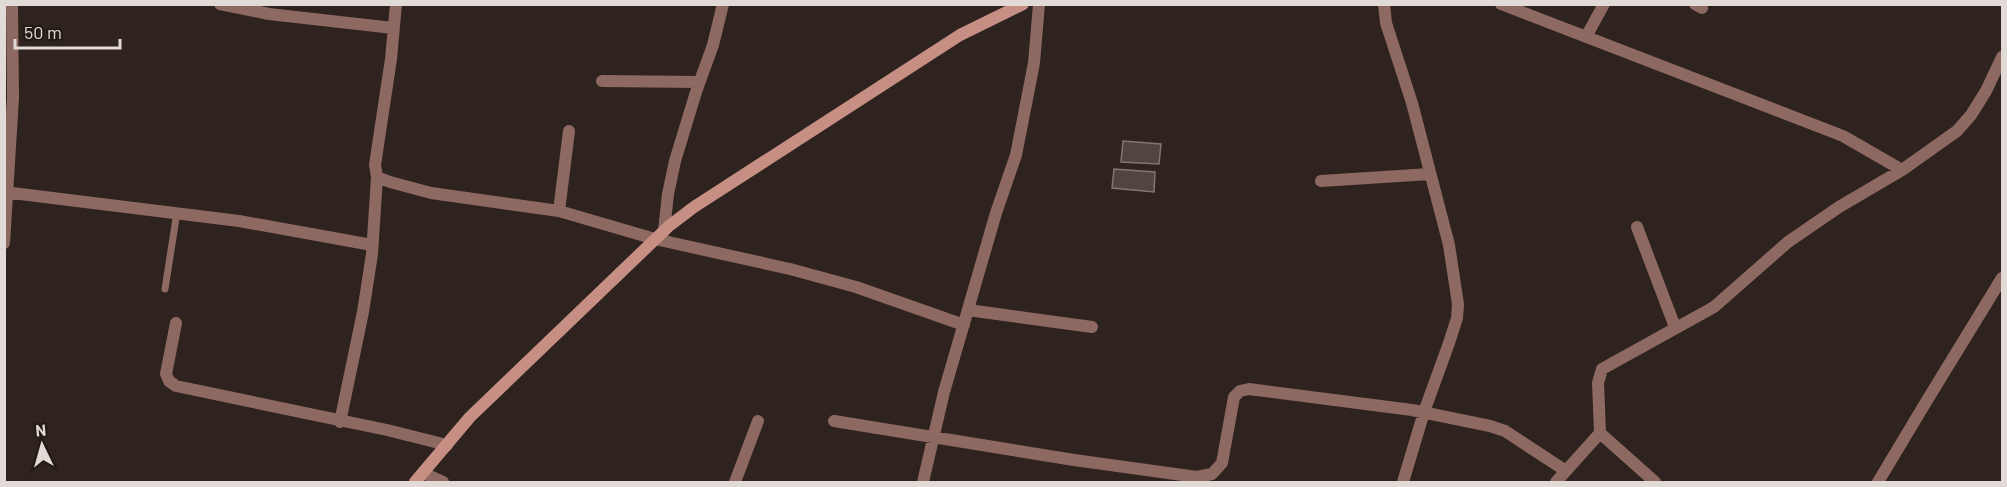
<svg xmlns="http://www.w3.org/2000/svg" width="2007" height="487" viewBox="0 0 2007 487" font-family="Barlow,sans-serif">
<style>
.building{fill:#51453f;stroke:#83766f;stroke-width:1.5}
.lines{fill:none;stroke-linecap:round;stroke-linejoin:round}
.service{stroke:#8d6962;stroke-width:7}
.minor{stroke:#8d6962;stroke-width:12}
.secondary{stroke:#c78f84;stroke-width:12}
</style>
<rect width="100%" height="100%" fill="#2e231e"/>
<path class="building" d="M 1123,141 L 1161,144 L 1159,164 L 1121,162 Z
M 1114,169 L 1155,172 L 1154,192 L 1112,188 Z"/>
<g class="lines">
<path class="service" d="M 165,289 L 177,212"/>
<path class="minor" d="M 220,4 L 269,14 L 393,28
M 396,4 L 391,59 L 375,165 L 377,177 L 390,182 L 431,193 L 559,211 L 655,239 L 790,269 L 856,287 L 964,325
M 1384,4 L 1386,23 L 1412,103 L 1449,245 L 1458,304 L 1457,318 L 1449,343 L 1424,412 L 1403,482
M 1501,4 L 1843,136 L 1902,170
M 1695,4 L 1702,8
M 1586,37 L 1604,4
M 602,81 L 699,82
M 1321,181 L 1430,174
M 4,192 L 239,221 L 372,245
M 559,211 L 569,131
M 1637,227 L 1675,327
M 664,231 L 668,194 L 675,161 L 696,92 L 713,45 L 723,4
M 4,243 L 13,98 L 12,4
M 968,310 L 1092,327
M 176,323 L 166,374 L 169,381 L 176,386 L 387,430 L 447,445
M 834,421 L 1074,460 L 1197,477 L 1212,474 L 1222,463 L 1234,397 L 1240,391 L 1249,389 L 1412,410 L 1490,426 L 1505,431 L 1566,471
M 340,422 L 363,312 L 372,254 L 377,177
M 1600,433 L 1655,482
M 423,473 L 443,482
M 735,482 L 758,421
M 923,482 L 944,392 L 996,213 L 1016,155 L 1034,63 L 1039,4
M 1556,482 L 1600,433 L 1598,383 L 1602,369 L 1714,307 L 1788,242 L 1839,207 L 1902,170 L 1957,131 L 1971,115 L 1986,91 L 2002,57
M 1878,482 L 1926,402 L 2002,278"/>
<path class="secondary" d="M 415,482 L 470,417 L 669,226 L 694,207 L 960,35 L 1023,4"/>
</g>
<rect width="2007" height="487" fill="none" stroke="#e1dad6" stroke-width="12"/>
<g transform="translate(42 445) rotate(355)" stroke="#241a14" stroke-width="4.5" paint-order="stroke">
<path d="M0-4.5L10 22L0 15L-10 22Z" fill="#e1dad6"/>
<text y="-9" font-size="16" font-weight="bold" text-anchor="middle" fill="#e1dad6">N</text>
</g>
<path d="M15 39v9h105v-9" fill="none" stroke="#e1dad6" stroke-width="3"/>
<text x="24" y="39" font-size="18" fill="#e1dad6" stroke="#241a14" stroke-width="4.5" paint-order="stroke">50 m</text>
</svg>
